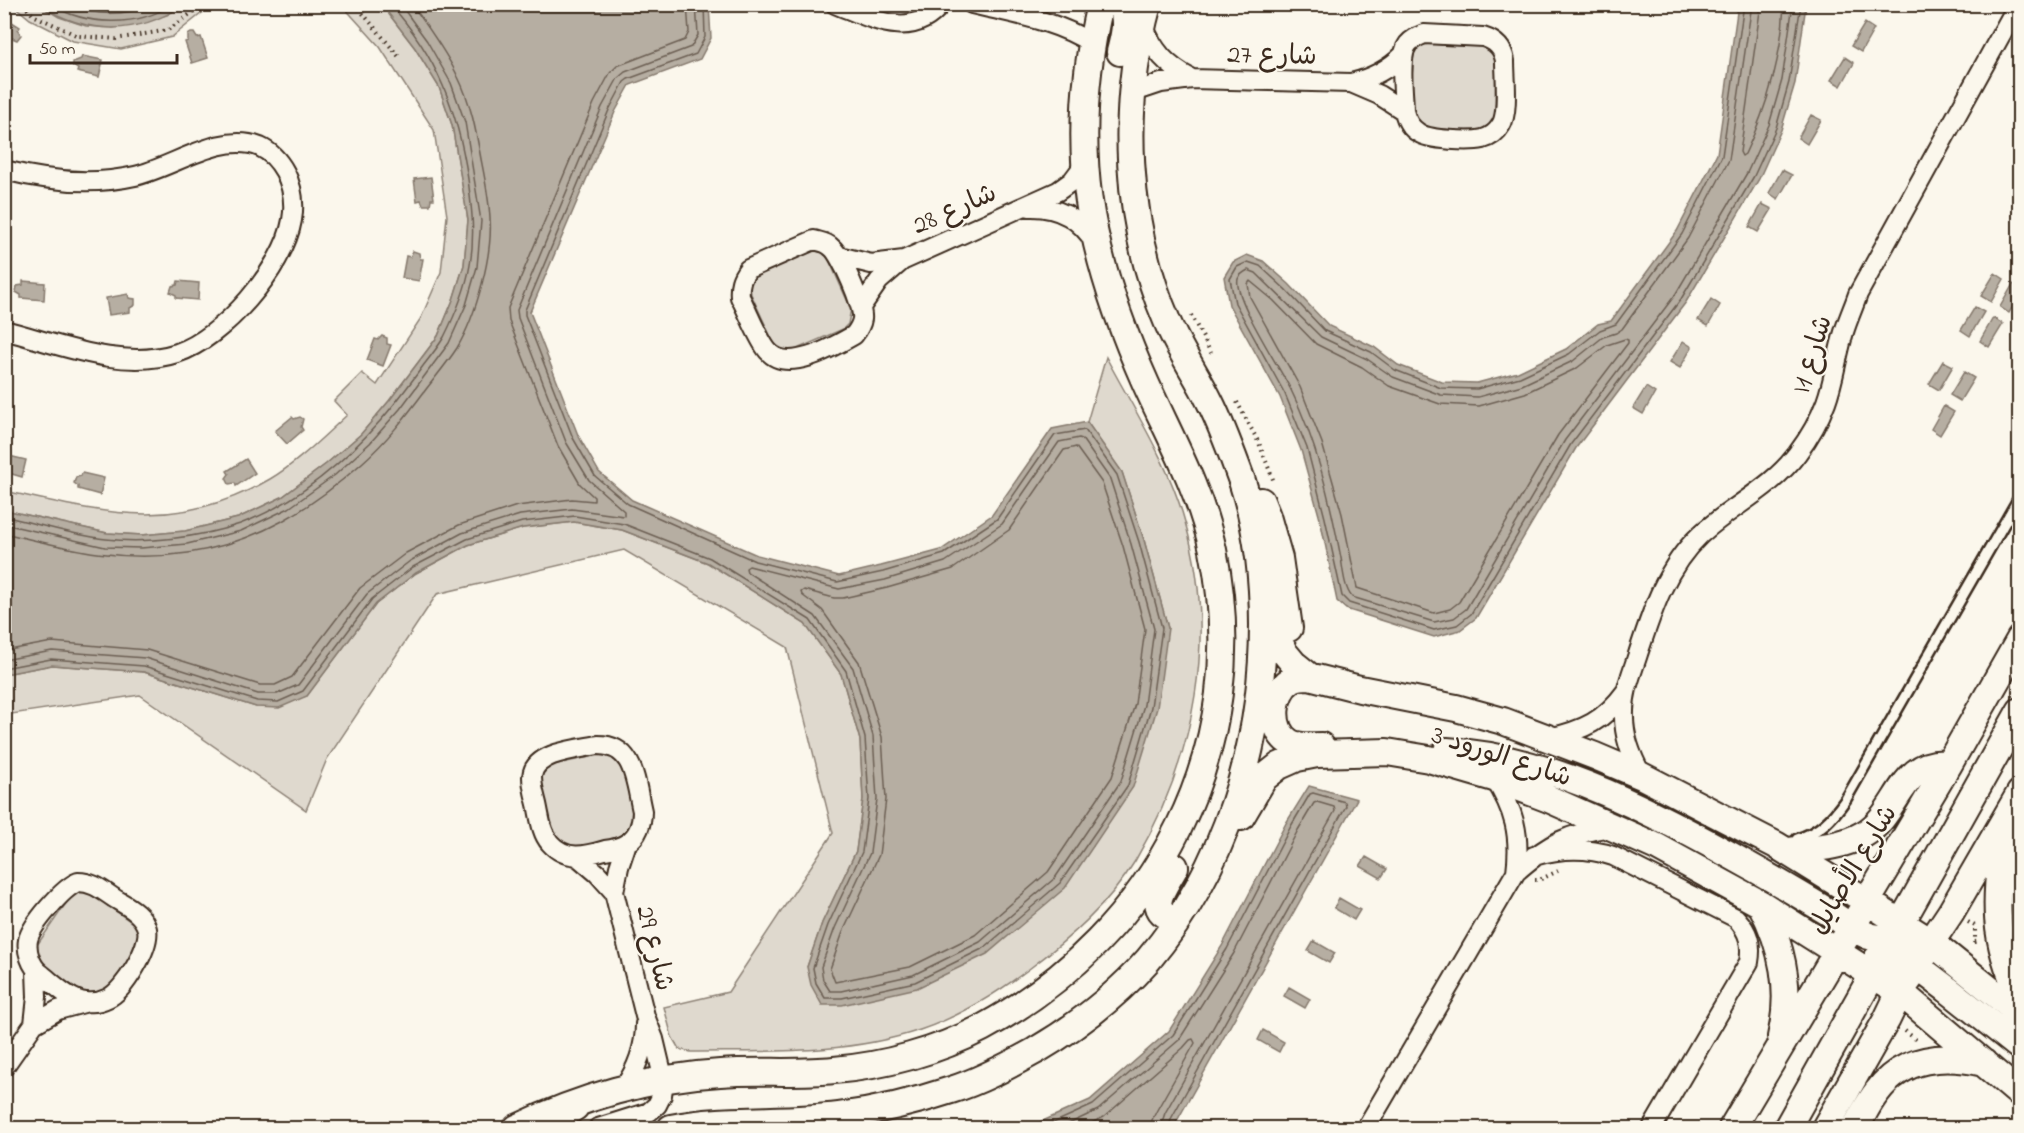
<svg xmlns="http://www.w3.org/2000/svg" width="2024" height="1133" viewBox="0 0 2024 1133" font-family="'Indie Flower','Playpen Sans Arabic',sans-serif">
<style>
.green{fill:#dfd9ce;stroke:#8d8276;stroke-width:1.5}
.water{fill:#b6aea2;stroke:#85796d;stroke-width:1.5}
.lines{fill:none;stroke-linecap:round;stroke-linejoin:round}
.shore{stroke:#6c5f53;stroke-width:1.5}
.lane-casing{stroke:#3b2a1e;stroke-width:14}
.street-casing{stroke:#3b2a1e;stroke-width:22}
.secondary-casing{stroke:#3b2a1e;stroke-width:30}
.path{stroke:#3b2a1e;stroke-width:4;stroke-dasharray:1.5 4.5;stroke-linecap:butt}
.lane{stroke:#fbf7ec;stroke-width:9}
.street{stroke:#fbf7ec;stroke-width:18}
.secondary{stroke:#fbf7ec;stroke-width:26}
.labels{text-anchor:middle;stroke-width:4.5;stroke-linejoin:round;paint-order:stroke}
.street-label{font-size:27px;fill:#3b2a1e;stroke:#fbf7ec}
</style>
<rect width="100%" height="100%" fill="#fbf7ec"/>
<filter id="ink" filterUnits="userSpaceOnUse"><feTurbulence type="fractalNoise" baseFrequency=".0167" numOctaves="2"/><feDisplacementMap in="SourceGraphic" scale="12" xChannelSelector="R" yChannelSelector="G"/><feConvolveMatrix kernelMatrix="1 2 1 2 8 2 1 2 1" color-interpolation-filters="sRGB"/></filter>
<g filter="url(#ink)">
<path class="green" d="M 13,5 L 39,5 L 59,17 L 86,26 L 113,28 L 167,15 L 183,5 L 212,5 L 172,37 L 121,49 L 73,41 L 30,19 Z
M 342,5 L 382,5 L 415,48 L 439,87 L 452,125 L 468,220 L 464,265 L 453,300 L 438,336 L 389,401 L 361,434 L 326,464 L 282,497 L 238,518 L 185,531 L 142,535 L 107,533 L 5,510 L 5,491 C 103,513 176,534 270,479 C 296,464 324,436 347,415 L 334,401 L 362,373 L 377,385 L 421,318 L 441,272 L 447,216 L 434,130 L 380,47 Z
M 1428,44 L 1484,46 L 1490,49 L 1496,55 L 1495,117 L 1486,129 L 1479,131 L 1422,129 L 1409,111 L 1414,53 L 1420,46 Z
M 817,250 L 825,253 L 829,260 L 851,309 L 848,324 L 843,329 L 790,352 L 776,348 L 751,294 C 749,284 752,279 759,272 L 810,251 Z
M 1106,357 C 1134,410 1169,463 1185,522 C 1218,636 1195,759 1135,861 C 1109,904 1069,939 1029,969 C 996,994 959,1017 920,1030 C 846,1055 767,1051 691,1052 L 679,1049 L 672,1037 L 664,1007 L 728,992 L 833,833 L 787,647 L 624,550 L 437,594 L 327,759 L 306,810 L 140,695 L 5,715 L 4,674 L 52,665 L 144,672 L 256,707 L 307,696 L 376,604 L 416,573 L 468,545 L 523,528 L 574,522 L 622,530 L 708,563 L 805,624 L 841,674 L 860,740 L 863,799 L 856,851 L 822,923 L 807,967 L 1168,628 L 1144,540 L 1122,472 L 1087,422 Z
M 603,754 L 611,754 L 623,765 L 635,820 L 634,827 L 622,837 L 569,849 L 556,844 L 539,782 C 541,773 544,769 553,765 Z
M 83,892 L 91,894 L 137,926 L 141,932 L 138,947 L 107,991 L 86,995 L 39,962 L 35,948 L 69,899 L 74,894 Z"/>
<path class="water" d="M 39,5 L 183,5 C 136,37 86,34 39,5 Z
M 382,5 L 709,5 L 711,38 L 700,59 L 630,85 L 615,112 L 530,312 L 578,435 L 599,472 L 632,500 L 757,555 L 839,576 L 881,566 L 941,550 L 992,515 L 1052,429 L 1087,422 L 1122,472 L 1144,540 L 1168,628 L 1157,708 L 1133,787 L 1065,888 L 987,954 L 917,988 L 842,1005 L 822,1005 L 811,985 L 807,967 L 822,923 L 856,851 L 863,799 L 860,740 L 841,674 L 805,624 L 708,563 L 622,530 L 574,522 L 523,528 L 468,545 L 416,573 L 376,604 L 307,696 L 279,708 L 256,707 L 144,672 L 52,665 L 5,674 L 5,510 L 107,533 L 142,535 L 185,531 L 238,518 L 282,497 L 326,464 L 361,434 L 389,401 L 438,336 L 453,300 L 464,265 L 468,220 L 452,125 L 439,87 L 415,48 Z
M 1738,5 L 1806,5 L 1795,83 L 1781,130 L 1759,179 L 1686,302 L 1576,448 L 1476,618 L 1460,630 L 1434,637 L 1346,609 L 1337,601 L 1320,519 L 1301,450 L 1280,397 L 1229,305 L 1224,277 L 1233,262 L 1247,255 L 1263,261 L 1289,284 L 1329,326 L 1374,347 L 1398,365 L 1442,382 L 1477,383 L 1518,372 L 1566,349 L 1598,324 L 1611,321 L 1677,231 L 1717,154 Z
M 4,17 L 20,27 L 18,30 L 21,35 L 17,40 L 12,38 L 10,41 L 5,38 Z
M 1865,23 L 1874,29 L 1861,52 L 1851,46 Z
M 191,33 L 194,33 L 197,38 L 201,37 L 208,58 L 192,63 L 185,42 L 188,41 L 188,35 Z
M 82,56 L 103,60 L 99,77 L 77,72 L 78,69 L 73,66 L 73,62 L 81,59 Z
M 1845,57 L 1854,63 L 1841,86 L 1831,80 Z
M 1811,115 L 1821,120 L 1807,144 L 1798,138 Z
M 1782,170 L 1792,175 L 1778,199 L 1769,193 Z
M 431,177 L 434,199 L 431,199 L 430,205 L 423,205 L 421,200 L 417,201 L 414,179 Z
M 1762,204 L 1772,209 L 1758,232 L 1749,227 Z
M 413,251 L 419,253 L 420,259 L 423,259 L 419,281 L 402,278 L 406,256 L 410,257 Z
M 1995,273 L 2004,279 L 1991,302 L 1981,296 Z
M 23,281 L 45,283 L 44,300 L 21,298 L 21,295 L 16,292 L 17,286 L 23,285 Z
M 178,281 L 199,283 L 198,300 L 176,298 L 176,295 L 170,292 L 172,286 L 177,285 Z
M 2013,284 L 2019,288 L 2019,296 L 2009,313 L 2000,307 Z
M 128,294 L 129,298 L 135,299 L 135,305 L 130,308 L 130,312 L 109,315 L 106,298 Z
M 1711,299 L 1720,305 L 1708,326 L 1698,320 Z
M 1975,307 L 1984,312 L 1970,336 L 1961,330 Z
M 1993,318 L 2003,324 L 1989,347 L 1980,341 Z
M 382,336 L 387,338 L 387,344 L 391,345 L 383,366 L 367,360 L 375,339 L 378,340 Z
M 1683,341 L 1692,347 L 1680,368 L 1670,362 Z
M 1943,361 L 1953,366 L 1939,390 L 1929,384 Z
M 1964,372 L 1974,378 L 1960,401 L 1950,395 Z
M 1646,387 L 1655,393 L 1643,414 L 1633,408 Z
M 1944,406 L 1954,412 L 1940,435 L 1931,429 Z
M 292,417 L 294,419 L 300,417 L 303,419 L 301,427 L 303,430 L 287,444 L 275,431 Z
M 5,455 L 26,460 L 22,477 L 5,472 Z
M 246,459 L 255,473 L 236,486 L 235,483 L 229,484 L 226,478 L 229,474 L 227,471 Z
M 82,473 L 104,478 L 100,495 L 78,489 L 78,486 L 74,483 L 76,477 L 81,476 Z
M 1309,786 L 1357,799 L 1173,1128 L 1027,1128 L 1090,1100 L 1169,1031 L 1222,946 L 1286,823 Z
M 1366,857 L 1387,869 L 1381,878 L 1360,866 Z
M 1339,898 L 1360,910 L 1354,920 L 1334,908 Z
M 1314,941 L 1335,953 L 1329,963 L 1308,951 Z
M 1289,987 L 1310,999 L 1305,1008 L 1284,996 Z
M 1263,1030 L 1284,1042 L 1279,1052 L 1258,1040 Z"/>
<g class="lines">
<path class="shore" d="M 50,4 C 85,26 138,28 172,4
M 64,4 C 99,17 122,16 157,4
M 1744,4 L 1722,156 L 1682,234 L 1616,324 L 1600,330 L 1569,354 L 1520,377 L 1477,389 L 1441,388 L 1395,370 L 1371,352 L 1325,331 L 1285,289 L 1260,266 L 1248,262 L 1237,267 L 1230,279 L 1235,303 L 1285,394 L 1307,448 L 1325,518 L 1342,596 L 1349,603 L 1434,630 L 1457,625 L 1471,614 L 1571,444 L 1681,299 L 1754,176 L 1776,128 L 1789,82 L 1801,4
M 1752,4 L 1729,160 L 1688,238 L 1622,329 L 1616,333 L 1603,337 L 1573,361 L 1522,385 L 1478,397 L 1441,395 L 1393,377 L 1367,359 L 1321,337 L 1256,273 L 1248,270 C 1244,272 1240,274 1238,279 C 1233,297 1281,370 1291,390 C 1317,442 1330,501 1341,558 C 1343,569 1344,588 1352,597 L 1434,622 L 1454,618 L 1466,609 L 1565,440 L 1675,295 L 1747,173 L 1769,125 L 1782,80 L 1793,4
M 1761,4 L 1740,152 L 1742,156 L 1745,154 C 1767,108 1782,56 1784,4
M 1250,281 L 1273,300 L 1316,344 L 1362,367 L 1389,386 L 1440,404 L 1479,406 L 1525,393 L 1577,368 L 1607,345 L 1625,339 L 1628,340 L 1628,343 L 1558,435 L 1459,602 L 1450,609 L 1434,613 L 1357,588 L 1342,514 L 1322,443 L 1300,387 L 1250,297 L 1248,284 Z
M 1079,438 L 1082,439 L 1110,479 L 1131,544 L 1154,629 L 1144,705 L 1121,781 L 1055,878 L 980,942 L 913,975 L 841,991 L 830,991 L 823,980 L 821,967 L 835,928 L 870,853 L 877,799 L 873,736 L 853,668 L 815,616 L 747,572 L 746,568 L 749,566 L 839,589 L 885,580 L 945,562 L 1002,524 L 1059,442 Z
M 1076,447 L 1102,483 L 1123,546 L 1145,629 L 1135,704 L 1112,777 L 1048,872 L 975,935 L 910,967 L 835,982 L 830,969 L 843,932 L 879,855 L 886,799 L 882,737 L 859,662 L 822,610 L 802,595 L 801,592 L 804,590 L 834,598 L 843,598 L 887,588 L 953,569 L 1009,530 L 1064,450 Z
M 4,516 C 38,524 72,535 106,539 C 146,544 202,537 240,524 C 294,504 343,463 381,420 C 396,403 409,385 423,366 C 430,357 438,347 444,337 C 455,315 466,289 470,265 C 475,234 472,210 468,179 C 458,111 437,56 390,4
M 4,524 L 105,547 L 141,548 L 187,544 L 241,531 L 289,508 L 335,475 L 370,443 L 400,409 L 449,343 L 466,305 L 477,267 L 481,221 L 465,122 L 451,83 L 427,41 L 400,4
M 4,533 C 69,549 120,563 188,553 C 256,543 311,509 362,463 C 387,441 407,415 427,388 C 437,375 448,362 457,348 C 476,316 493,255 490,218 C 489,198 485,179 481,159 C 476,131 471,103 458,77 C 446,51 428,28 412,4
M 4,651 L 52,642 L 147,650 L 260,685 L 275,685 L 292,677 L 360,588 L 406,553 L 459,525 L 517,506 L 572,499 L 594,501 L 594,497 L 580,484 L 558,446 L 509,321 L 508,308 L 594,103 L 610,73 L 617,66 L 685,40 L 689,32 L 687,4
M 4,660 L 52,651 L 145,658 L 258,694 L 277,694 L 298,685 L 367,594 L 410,561 L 462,533 L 520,515 L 572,509 L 624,516 L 624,511 L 589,480 L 566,442 L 518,318 L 517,310 L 602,107 L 618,78 L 625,72 L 691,47 L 698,35 L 696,4
M 4,668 L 51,659 L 144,666 L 257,701 L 278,702 L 303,691 L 372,599 L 413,567 L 467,539 L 522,522 L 575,516 L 624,524 L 710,558 L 810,620 L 846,671 L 865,738 L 869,799 L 862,852 L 828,925 L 813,968 L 816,983 L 825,998 L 842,998 L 915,982 L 984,948 L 1060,883 L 1128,785 L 1151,707 L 1162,628 L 1139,542 L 1117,475 L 1085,430 L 1055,435 L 997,519 L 944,554 L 883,572 L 837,582 L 755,561 L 628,504 L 595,476 L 573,438 L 525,315 L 525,310 L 609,110 L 624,82 L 628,79 L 696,54 L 705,37 L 704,4
M 1042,1128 L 1093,1105 L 1173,1035 L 1227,949 L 1291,826 L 1310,794 L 1313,793 L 1345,802 L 1346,806 L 1172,1117 L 1168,1128
M 1060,1128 L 1098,1110 L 1179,1040 L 1234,953 L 1298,830 L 1314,803 L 1317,802 L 1334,807 L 1335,811 L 1165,1113 L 1160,1128
M 1081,1128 L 1104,1117 L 1183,1048 L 1190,1040 L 1193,1039 L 1195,1043 L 1157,1110 L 1152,1120 L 1151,1128"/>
<g class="lane-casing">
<path id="lane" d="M 1797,839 C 1820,832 1832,819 1846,799 L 2020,496"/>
</g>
<g class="street-casing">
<path id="street" d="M 835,4 C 871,18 912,42 941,4
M 972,4 C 1013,14 1055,20 1091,43
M 1143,24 C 1153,51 1167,66 1192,79
M 1424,34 L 1483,37 C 1496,41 1503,48 1505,61 C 1505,78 1509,112 1501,125 C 1497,132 1490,137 1483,139 C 1470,142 1429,140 1419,133 C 1410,128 1406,120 1404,111 C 1404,94 1398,57 1408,44 C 1412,39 1417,37 1424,34 Z
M 1351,83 L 1379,95 L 1404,111
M 1131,93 L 1161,83 L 1192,79 L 1351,83 C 1372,78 1388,70 1403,55
M 4,170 C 47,181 91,186 135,176 C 174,167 221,131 260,147 C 271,152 279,161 285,172 C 292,186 295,203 292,220 C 284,268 223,338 177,353 C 121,371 59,344 4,330
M 1029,207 C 1057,206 1080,218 1095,243
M 814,240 C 820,242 826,242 831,247 C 841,254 864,307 862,319 C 861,326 858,330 854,335 C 833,347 787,374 768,351 C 758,339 748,312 740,297 C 739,285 741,278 748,269 Z
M 839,256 L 871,264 L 904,260 L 1058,191 L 1072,181 L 1084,165
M 861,307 L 879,281 L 902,261
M 1549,738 C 1584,730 1604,721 1626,691
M 598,745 C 635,745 635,782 642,811 C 642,823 638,836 627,843 C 621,847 613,849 605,850 C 585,856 566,861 550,843 C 541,833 540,817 537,804 C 535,796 532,786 532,777 C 533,752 578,749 598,745 Z
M 1642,776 C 1631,755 1623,736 1624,711 C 1624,691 1632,673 1638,654 C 1652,611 1666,567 1700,535 C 1731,506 1771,489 1797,454 C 1809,438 1819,421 1826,402 C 1834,380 1837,355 1844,332 C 1848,319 1854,306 1858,294 L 2018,4
M 1494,778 C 1514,810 1521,834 1516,872
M 577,856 L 597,873 L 614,892
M 1534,856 C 1561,848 1586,847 1613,856 L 1736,918 C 1749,932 1752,944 1749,962 L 1652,1128
M 78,882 C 93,882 102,890 114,898 C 127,906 143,913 147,929 C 151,946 124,991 108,998 C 102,1001 93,1003 86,1002 C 70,1001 53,983 40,973 C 31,966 26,951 28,940 C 31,925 64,887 78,882 Z
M 34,1024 L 37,997 L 36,970
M 4,1067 L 34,1024 L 58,1010 L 84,1003
M 623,1089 C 637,1069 645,1048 645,1024
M 550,1128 L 578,1110
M 598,1128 L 649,1112 L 657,1105 L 662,1095 L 664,1081 L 654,1039 L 645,1016 L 614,892 L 619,867 L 627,843
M 1366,1128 L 1516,872 C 1549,843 1567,834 1610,827"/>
</g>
<g class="secondary-casing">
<path id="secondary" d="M 1120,4 C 1129,20 1124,35 1120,52
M 1261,501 L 1267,516 L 1279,558 L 1289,628
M 1273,609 L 1278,638 L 1284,652 L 1294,664 L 1309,676 L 1360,689 L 1456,708 L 1503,721 L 1595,756 L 1642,776 L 1776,845 L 1868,902 L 1931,942 L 2020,1014
M 1309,676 C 1302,676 1297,676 1291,680 C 1272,692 1269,729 1289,742 C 1298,748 1310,746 1321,746
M 1447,751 C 1551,756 1665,818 1755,869 C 1780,883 1805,898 1830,913 C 1842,921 1856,931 1869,936 C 1887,941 1909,940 1928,942
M 1241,817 L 1264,778 L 1279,766 L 1297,758 L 1317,754 L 1387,752 L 1429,759 L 1494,778 L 1549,799 L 1657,847 L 1761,904 L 1900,992 L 2020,1094
M 2004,828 C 1997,894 1989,932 2020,995
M 1787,851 C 1813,848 1840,848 1864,834 C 1900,813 1900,758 1949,764
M 1175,867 C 1166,885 1141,912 1178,919
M 1761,904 C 1783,947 1792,990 1781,1037
M 1904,961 L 1918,967 L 1947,989 L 2020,1047
M 1900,992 L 1895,957 L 1901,923 L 2020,711
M 517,1128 C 579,1098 650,1077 720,1073 C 758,1070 796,1074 834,1070 C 884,1066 938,1051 982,1028 C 1157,934 1254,747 1213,550 C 1200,490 1171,439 1146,384 C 1087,252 1067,147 1100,4
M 671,1128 C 726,1117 783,1123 839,1116 C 877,1111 915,1102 951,1090 C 980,1081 1008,1066 1035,1051 C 1076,1027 1116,996 1148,960 C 1226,868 1263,744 1263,625 C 1263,578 1257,526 1242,481 C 1232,454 1223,428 1210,402 C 1197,375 1179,350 1167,321 C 1125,224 1120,106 1148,4
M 1732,1128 L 1949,764 L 2020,639
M 1787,1128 L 1872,976 L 1877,959
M 1825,1128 L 1887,1019 L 1900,992 L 1918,967 L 1931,942 L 1951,912 L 2020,793
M 1855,1128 C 1862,1117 1868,1103 1877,1092 C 1904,1056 1944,1054 1984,1063"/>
</g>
<path class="path" d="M 23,4 L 33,15 L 78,36 L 116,39 L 168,30 L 204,4
M 355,4 L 400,58
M 1191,315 L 1211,353
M 1237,402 L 1259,443 L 1274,482
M 1535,880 L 1539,880 L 1558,871
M 1968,922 L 1975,926 L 1975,942 L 1980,941
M 1905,1031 L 1918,1041"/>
<use href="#lane" class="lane"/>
<use href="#street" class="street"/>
<use href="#secondary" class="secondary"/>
</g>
</g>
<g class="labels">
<g class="street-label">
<text transform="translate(1272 54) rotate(1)" y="9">شارع 27</text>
<text transform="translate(954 208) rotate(-24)" y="9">شارع 28</text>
<text transform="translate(1811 354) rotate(-73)" y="9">I1 شارع</text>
<text transform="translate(1502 755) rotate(18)" y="9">شارع الورود 3</text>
<text transform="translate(1852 869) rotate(-59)" y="9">شارع الأصايل</text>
<text transform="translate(656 948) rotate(76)" y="9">شارع 29</text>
</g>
</g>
<rect width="2024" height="1133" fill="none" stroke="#fbf7ec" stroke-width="24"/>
<rect x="12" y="12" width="2000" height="1109" fill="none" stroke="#3b2a1e" stroke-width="2" filter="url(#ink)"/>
<path d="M30 54v9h147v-9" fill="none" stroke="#3b2a1e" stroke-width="3"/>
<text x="39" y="54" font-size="18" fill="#3b2a1e" stroke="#fbf7ec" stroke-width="4.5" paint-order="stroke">50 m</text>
</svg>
